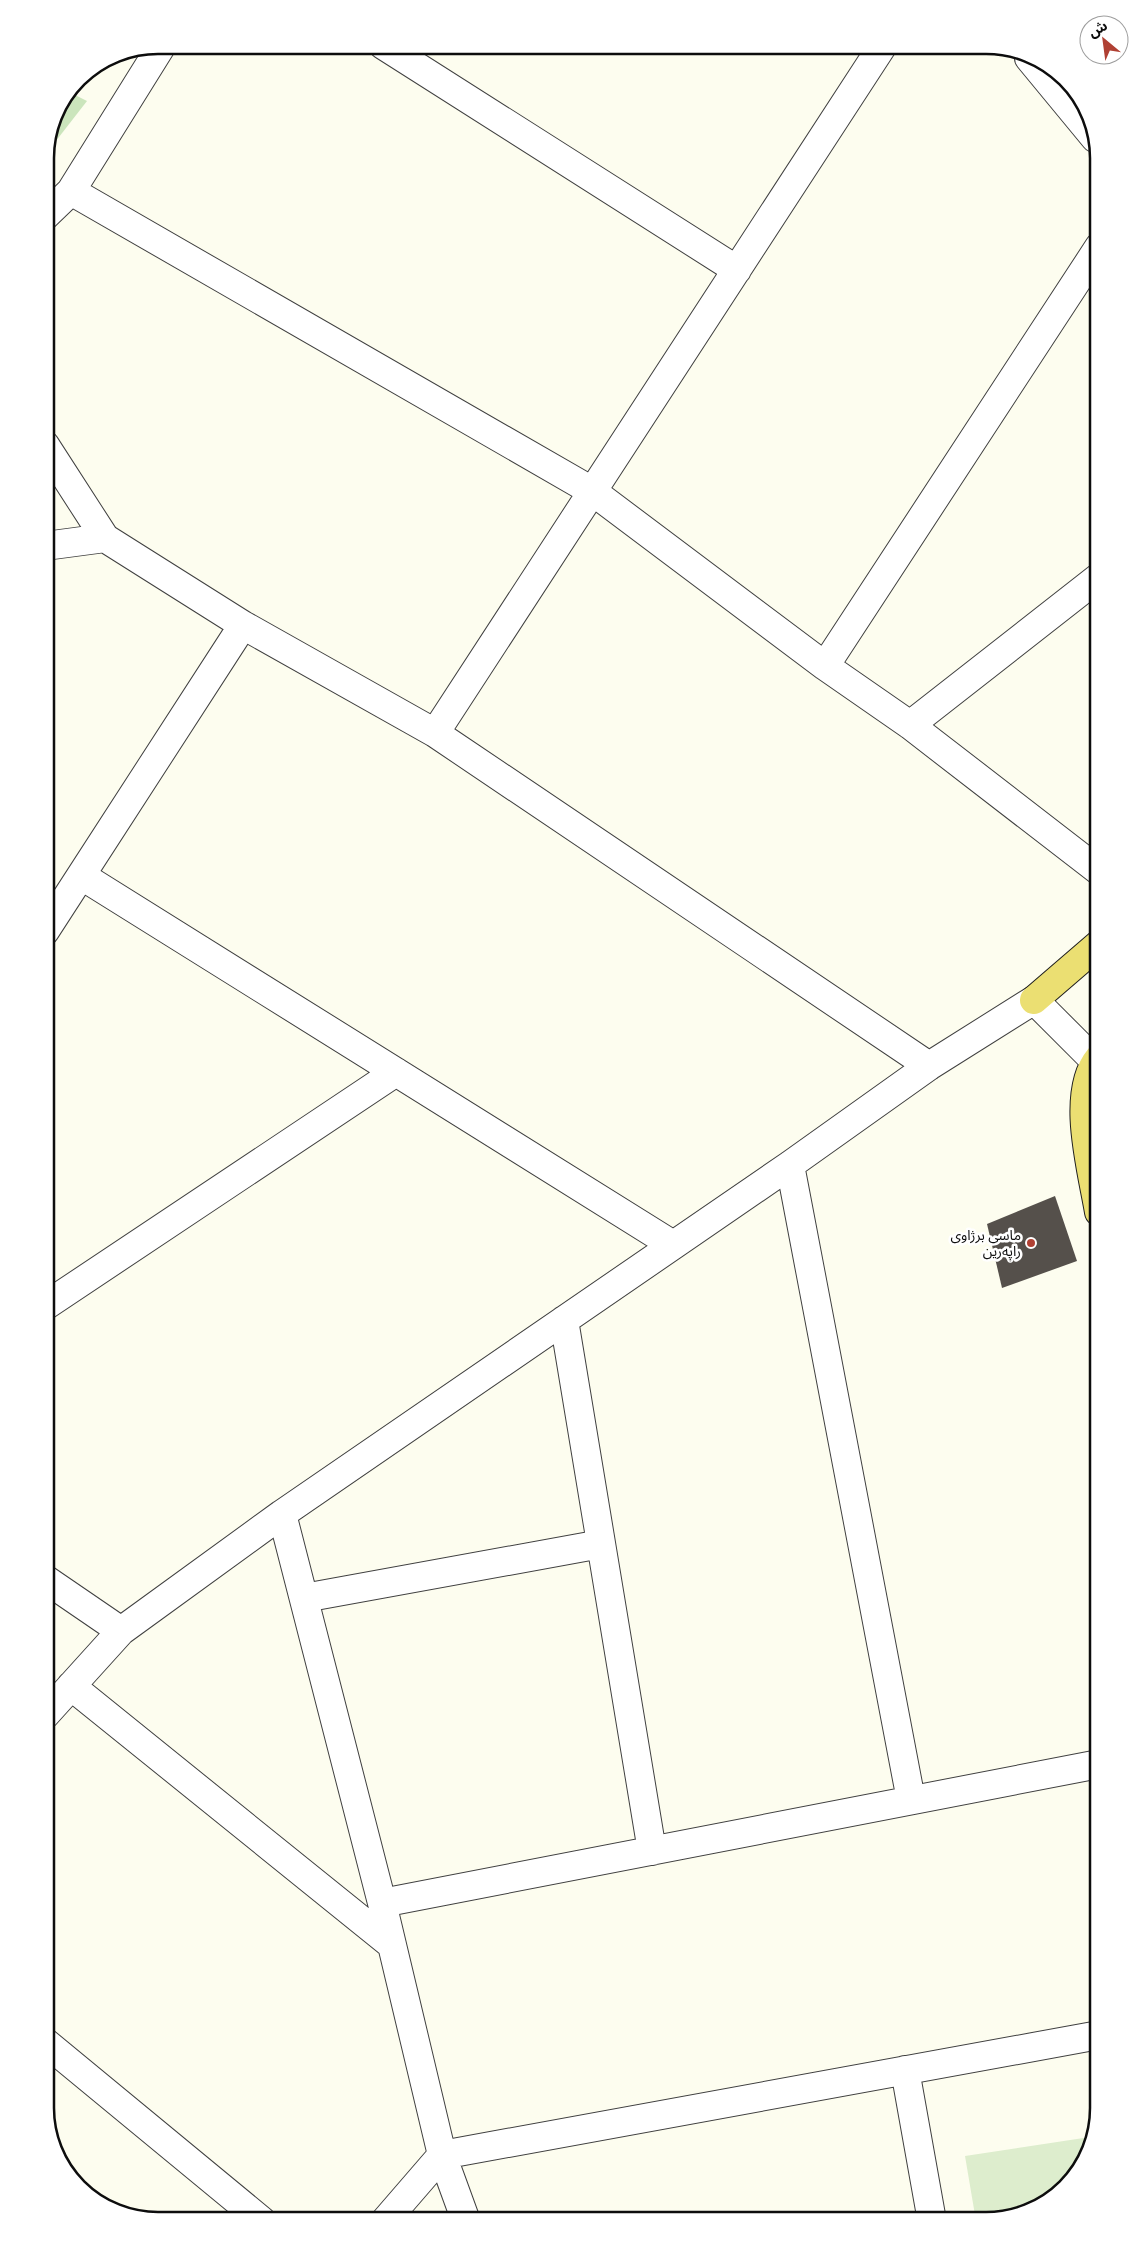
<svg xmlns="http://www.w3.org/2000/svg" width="1144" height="2266" viewBox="0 0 1144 2266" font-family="'Roboto Serif','Noto Sans Arabic',serif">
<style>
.green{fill:#cbe5bc}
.pitch{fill:#ddedcd}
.building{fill:#55504b}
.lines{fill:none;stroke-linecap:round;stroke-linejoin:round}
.minor-casing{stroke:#404040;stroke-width:30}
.major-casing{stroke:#1e1e1e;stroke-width:30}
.minor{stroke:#fff;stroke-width:28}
.major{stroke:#ebdf72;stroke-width:28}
.poi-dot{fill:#b04033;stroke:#fff;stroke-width:2}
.labels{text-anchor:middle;stroke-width:5;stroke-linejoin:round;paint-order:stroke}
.poi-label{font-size:14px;fill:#0d0d0d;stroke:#fff;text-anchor:end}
.rim{fill:none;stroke:#0d0d0d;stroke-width:2.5}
</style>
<rect width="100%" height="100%" fill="#fdfdef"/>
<path class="green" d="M 69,92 L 87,101 L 45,155 L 54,114 Z"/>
<path class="pitch" d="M 1090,2137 L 1080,2171 L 1029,2213 L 987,2221 L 976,2221 L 965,2156 Z"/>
<path class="building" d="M 1055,1196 L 1077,1261 L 1002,1288 L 987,1224 Z"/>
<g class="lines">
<g class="minor-casing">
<path id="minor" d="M 383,45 L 737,270
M 1029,58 L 1095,138
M 71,191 L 592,491 L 825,666 L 910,725 L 1099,871
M 45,216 L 71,191 L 162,45
M 45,445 L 105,538 L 243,625 L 435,733 L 929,1066
M 45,546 L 105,538
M 825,666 L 1099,247
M 910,725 L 1099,577
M 435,733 L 883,45
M 82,876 L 673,1245
M 45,931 L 243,625
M 790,1165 L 911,1800
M 45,1306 L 396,1072
M 564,1320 L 652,1851
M 282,1514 L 382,1903 L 442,2155 L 466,2221
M 45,1579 L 121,1631
M 304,1598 L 601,1544
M 71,1686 L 392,1945
M 45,1715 L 121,1631 L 282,1514 L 790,1165 L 929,1066 L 1034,1000 L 1099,1065
M 382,1903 L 1099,1764
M 45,2042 L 262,2221
M 905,2070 L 932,2221
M 385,2221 L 442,2155 L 1099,2035"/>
</g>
<g class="major-casing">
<path id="major" d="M 1034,1000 L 1099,944
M 1099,1212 C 1092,1170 1070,1093 1099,1058"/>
</g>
<use href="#minor" class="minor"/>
<use href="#major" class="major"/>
</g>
<circle class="poi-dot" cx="1031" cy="1243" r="5"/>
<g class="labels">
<g class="poi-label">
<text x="1021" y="1240">ماسی برژاوی<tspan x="1021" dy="16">راپەرین</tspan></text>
</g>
</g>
<path d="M0 0H1144V2266H0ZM158 54H986A104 104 0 0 1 1090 158V2108A104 104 0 0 1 986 2212H158A104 104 0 0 1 54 2108V158A104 104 0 0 1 158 54Z" fill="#fff" fill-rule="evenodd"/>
<path class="rim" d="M158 54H986A104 104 0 0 1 1090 158V2108A104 104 0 0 1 986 2212H158A104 104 0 0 1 54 2108V158A104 104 0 0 1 158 54Z"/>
<g transform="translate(1104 40) rotate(331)"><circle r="24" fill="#ffffff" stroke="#9e9e9e"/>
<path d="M0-4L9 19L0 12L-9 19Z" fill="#b04033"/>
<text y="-8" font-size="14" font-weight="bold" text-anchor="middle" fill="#0d0d0d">ش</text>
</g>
</svg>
